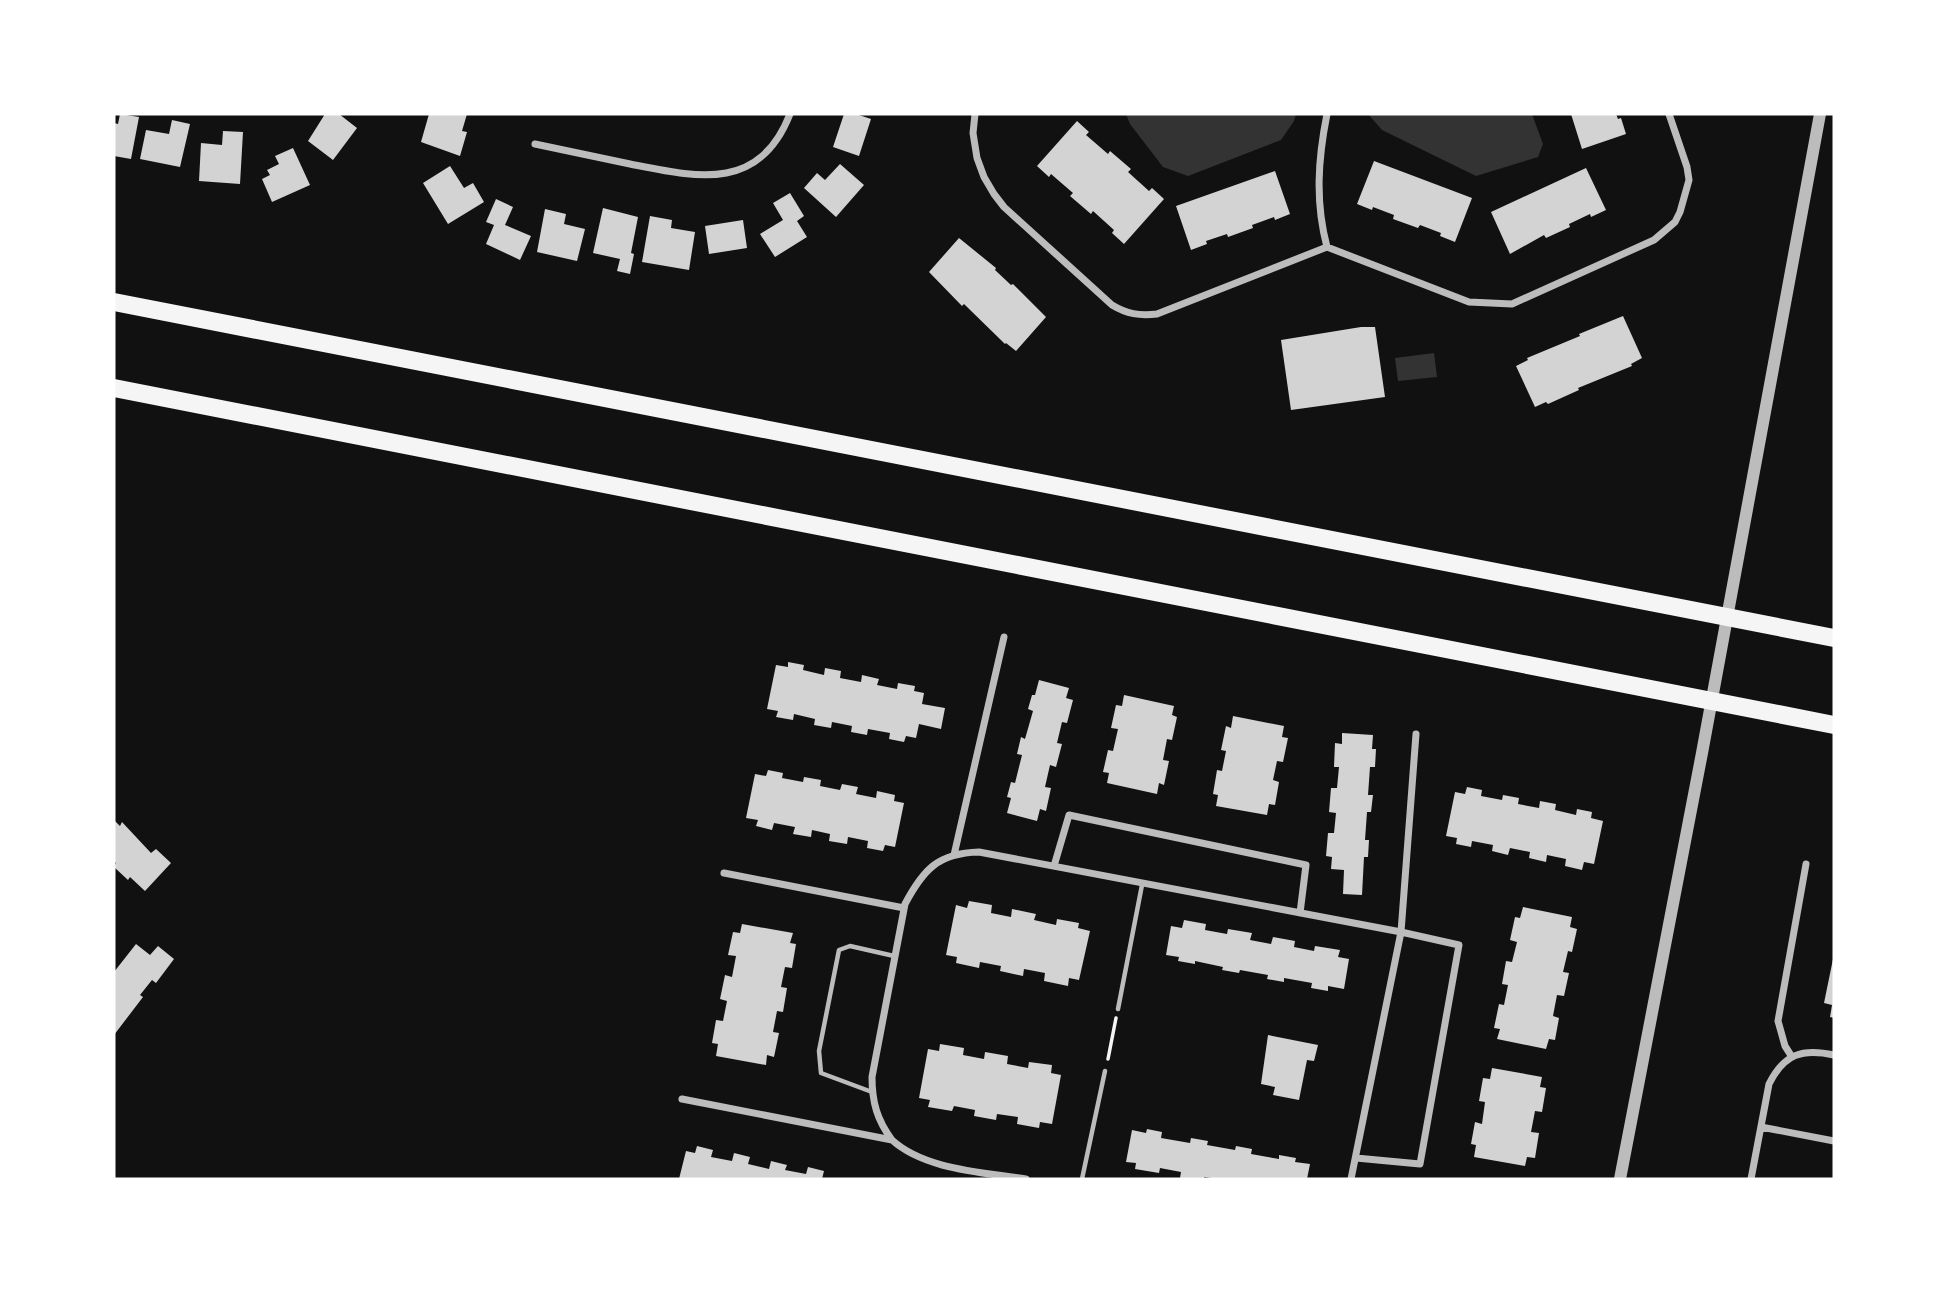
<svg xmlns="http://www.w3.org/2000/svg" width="1948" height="1293" viewBox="0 0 1948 1293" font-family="'Archivo Narrow',sans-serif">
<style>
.water{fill:#333}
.building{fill:#d3d3d3}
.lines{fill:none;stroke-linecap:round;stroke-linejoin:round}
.path{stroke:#f5f5f5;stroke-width:3.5}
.service{stroke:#bcbcbc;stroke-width:4.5}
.minor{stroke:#bcbcbc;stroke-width:7}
.tertiary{stroke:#bcbcbc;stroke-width:12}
.motorway{stroke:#f5f5f5;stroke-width:18}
</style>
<rect width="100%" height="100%" fill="#111"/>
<path class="water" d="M 1126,114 L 1296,114 L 1294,121 L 1281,140 L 1188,176 L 1163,167 L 1130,124 Z
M 1368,114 L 1532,114 L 1543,144 L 1538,157 L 1476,176 L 1382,130 Z
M 1434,353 L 1437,377 L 1398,381 L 1395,358 Z"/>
<path class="building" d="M 120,114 L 139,117 L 131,159 L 114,156 L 114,123 L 118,124 Z
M 325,114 L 339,114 L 357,128 L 333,160 L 308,141 Z
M 429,114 L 467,114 L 462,131 L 467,132 L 460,156 L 421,142 Z
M 844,114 L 856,114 L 871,119 L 859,156 L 833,147 Z
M 1571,114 L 1616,114 L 1618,119 L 1621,118 L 1626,134 L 1582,149 Z
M 172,120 L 190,124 L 180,167 L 140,159 L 146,130 L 169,134 Z
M 1077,121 L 1089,132 L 1086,135 L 1108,154 L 1110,151 L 1131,169 L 1128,172 L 1149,191 L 1152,188 L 1164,199 L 1124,244 L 1112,233 L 1114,230 L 1093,211 L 1091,214 L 1070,196 L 1073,193 L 1051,174 L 1049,177 L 1037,166 Z
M 223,131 L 243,132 L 240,184 L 199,181 L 201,143 L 222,145 Z
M 293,148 L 310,185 L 272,202 L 262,179 L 270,175 L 267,170 L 279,164 L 275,156 Z
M 1374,161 L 1472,198 L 1455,242 L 1440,236 L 1441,233 L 1420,225 L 1418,228 L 1393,219 L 1394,215 L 1373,207 L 1372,210 L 1357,204 Z
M 840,164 L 864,185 L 836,217 L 804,188 L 817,173 L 825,180 Z
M 450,166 L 464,188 L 473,183 L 484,202 L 448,224 L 423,183 Z
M 1586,168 L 1606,210 L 1591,217 L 1590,214 L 1569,224 L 1570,227 L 1546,238 L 1544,235 L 1510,254 L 1491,212 Z
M 1275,171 L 1290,214 L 1275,220 L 1274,217 L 1252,225 L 1253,228 L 1228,237 L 1227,234 L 1206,241 L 1207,244 L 1191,250 L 1176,206 Z
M 790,193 L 804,216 L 797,221 L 807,237 L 775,257 L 760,234 L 783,220 L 773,203 Z
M 496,199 L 513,207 L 505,225 L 531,236 L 520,260 L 486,244 L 494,225 L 486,222 Z
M 603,208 L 638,217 L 631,253 L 634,254 L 630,274 L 617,271 L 620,259 L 593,253 Z
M 545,209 L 566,214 L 564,224 L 585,229 L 577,261 L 537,252 Z
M 650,216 L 672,220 L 671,228 L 695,232 L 689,270 L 642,262 Z
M 743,220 L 747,248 L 709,254 L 705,226 Z
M 959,238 L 996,268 L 995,270 L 1011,285 L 1013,284 L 1046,317 L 1016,351 L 1006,343 L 1005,344 L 964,304 L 962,306 L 929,272 Z
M 1623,316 L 1642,358 L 1631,364 L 1632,366 L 1578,388 L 1579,390 L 1548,404 L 1546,402 L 1535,407 L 1516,366 L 1528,360 L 1527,358 L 1580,336 L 1579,334 Z
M 1361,327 L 1375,327 L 1385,397 L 1291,410 L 1281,340 Z
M 788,662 L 804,665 L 803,670 L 824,675 L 825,668 L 841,671 L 840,678 L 861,682 L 862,675 L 879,679 L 877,685 L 897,689 L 898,683 L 915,686 L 914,691 L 924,693 L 922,704 L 945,708 L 941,729 L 919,724 L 916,738 L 906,736 L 904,742 L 889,739 L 890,733 L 868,729 L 867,735 L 851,732 L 852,726 L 832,722 L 831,728 L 814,725 L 815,719 L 794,714 L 793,720 L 776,717 L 778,711 L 767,709 L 776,665 L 788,667 Z
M 1039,680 L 1069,688 L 1066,698 L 1073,700 L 1067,723 L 1062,722 L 1057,743 L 1062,744 L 1056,767 L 1050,765 L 1045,787 L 1051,788 L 1046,811 L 1040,809 L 1037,821 L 1007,813 L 1011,798 L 1007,797 L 1011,782 L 1015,783 L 1022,755 L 1017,754 L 1021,737 L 1025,739 L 1033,711 L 1028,709 L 1032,695 L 1035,695 Z
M 1124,695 L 1174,706 L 1172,715 L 1177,717 L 1172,740 L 1167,739 L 1163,760 L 1169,761 L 1164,785 L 1159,783 L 1157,794 L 1107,783 L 1109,773 L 1103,772 L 1108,750 L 1113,751 L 1118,729 L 1111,728 L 1116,705 L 1122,706 Z
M 1233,716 L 1284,726 L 1282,737 L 1288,738 L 1283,762 L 1277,761 L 1273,780 L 1279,782 L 1275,805 L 1269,804 L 1267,815 L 1216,806 L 1218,795 L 1213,794 L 1217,770 L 1222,771 L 1226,751 L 1221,750 L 1226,726 L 1231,728 Z
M 1342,733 L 1373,735 L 1372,749 L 1376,749 L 1375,767 L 1370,767 L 1368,795 L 1373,795 L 1371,812 L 1367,812 L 1365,840 L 1369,840 L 1368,857 L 1364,857 L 1362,895 L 1343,894 L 1344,870 L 1331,869 L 1332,857 L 1326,856 L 1328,833 L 1334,833 L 1336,813 L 1329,812 L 1331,788 L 1337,788 L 1339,767 L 1334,767 L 1335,743 L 1342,744 Z
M 768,770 L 783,773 L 782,778 L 803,782 L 804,777 L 821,780 L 820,786 L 840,790 L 842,784 L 858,787 L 856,794 L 876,798 L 877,791 L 895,795 L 894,801 L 904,803 L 895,847 L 885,845 L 883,851 L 867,848 L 868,841 L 848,837 L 847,844 L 829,841 L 830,834 L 812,830 L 811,837 L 793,834 L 795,827 L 774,823 L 772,830 L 756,826 L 758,820 L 746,818 L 755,774 L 766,776 Z
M 1467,787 L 1482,790 L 1481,796 L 1502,800 L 1503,795 L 1519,798 L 1518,804 L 1539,808 L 1540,801 L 1556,804 L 1555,810 L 1576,815 L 1577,809 L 1592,812 L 1591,818 L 1603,821 L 1594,864 L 1584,862 L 1582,870 L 1565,866 L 1566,859 L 1547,855 L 1546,862 L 1529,858 L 1530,852 L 1510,848 L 1508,855 L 1492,851 L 1493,845 L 1472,841 L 1471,847 L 1456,844 L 1457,838 L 1446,836 L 1455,792 L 1465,794 Z
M 114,820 L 120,826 L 122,822 L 151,853 L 156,849 L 171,863 L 145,891 L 130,877 L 128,880 L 114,867 L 116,863 L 114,861 Z
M 969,901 L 992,905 L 991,913 L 1011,917 L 1012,909 L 1036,914 L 1034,920 L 1056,925 L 1057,919 L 1079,923 L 1078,928 L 1090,931 L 1079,980 L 1069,978 L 1068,986 L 1044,981 L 1045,973 L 1024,969 L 1023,976 L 1000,971 L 1001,966 L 980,962 L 979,968 L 956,963 L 957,957 L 946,955 L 956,905 L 967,908 Z
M 1523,907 L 1572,917 L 1570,927 L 1577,929 L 1572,952 L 1568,951 L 1563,972 L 1569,973 L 1564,996 L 1557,995 L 1553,1016 L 1559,1018 L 1555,1040 L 1549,1039 L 1546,1049 L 1497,1039 L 1500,1029 L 1494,1028 L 1499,1004 L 1504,1005 L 1508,985 L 1502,984 L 1506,961 L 1512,962 L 1517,942 L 1510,940 L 1515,917 L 1520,918 Z
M 1184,920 L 1206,924 L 1205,930 L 1227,934 L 1228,929 L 1252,933 L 1250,940 L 1271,944 L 1273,937 L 1295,941 L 1294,947 L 1314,951 L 1315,946 L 1340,950 L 1338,957 L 1349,959 L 1344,989 L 1328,986 L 1328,991 L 1311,988 L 1312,983 L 1284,978 L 1284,982 L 1267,979 L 1268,975 L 1240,970 L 1239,973 L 1222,970 L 1223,967 L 1195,961 L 1195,964 L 1178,961 L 1179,957 L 1166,955 L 1171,926 L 1182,928 Z
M 742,924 L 793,933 L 790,943 L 796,944 L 792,968 L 785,967 L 781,987 L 787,988 L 783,1012 L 777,1011 L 773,1032 L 779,1033 L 774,1057 L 767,1055 L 766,1065 L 716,1056 L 718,1044 L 712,1043 L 716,1020 L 723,1021 L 727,1001 L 720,999 L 725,975 L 732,977 L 736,956 L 728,955 L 733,932 L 740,933 Z
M 136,944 L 150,955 L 158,946 L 174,959 L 156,983 L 152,980 L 140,995 L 143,997 L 114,1035 L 114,972 Z
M 1833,959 L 1834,959 L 1834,1018 L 1830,1017 L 1832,1005 L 1824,1003 Z
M 1268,1035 L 1318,1045 L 1314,1061 L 1307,1060 L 1299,1100 L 1273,1095 L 1275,1087 L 1261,1084 Z
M 940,1044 L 964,1048 L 963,1055 L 984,1059 L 985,1052 L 1008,1056 L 1007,1064 L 1028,1068 L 1029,1062 L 1052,1065 L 1051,1073 L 1061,1075 L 1052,1124 L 1040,1122 L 1039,1128 L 1017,1124 L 1018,1117 L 997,1114 L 996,1120 L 974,1116 L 975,1110 L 954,1106 L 952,1111 L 928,1107 L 930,1100 L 919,1098 L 928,1049 L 939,1051 Z
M 1492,1068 L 1542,1077 L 1540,1087 L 1546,1088 L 1542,1112 L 1535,1111 L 1531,1132 L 1539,1133 L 1535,1158 L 1527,1157 L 1525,1166 L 1474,1157 L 1476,1145 L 1471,1144 L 1475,1122 L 1482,1124 L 1485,1102 L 1479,1101 L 1483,1078 L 1490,1079 Z
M 1147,1129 L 1162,1132 L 1161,1138 L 1190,1143 L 1191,1138 L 1208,1141 L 1207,1145 L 1235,1150 L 1236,1146 L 1252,1149 L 1251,1154 L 1279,1159 L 1279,1155 L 1296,1158 L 1295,1162 L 1310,1164 L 1307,1179 L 1219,1179 L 1204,1177 L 1204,1179 L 1187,1179 L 1180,1178 L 1181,1172 L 1160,1168 L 1159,1173 L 1135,1169 L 1136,1163 L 1126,1162 L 1132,1130 L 1146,1133 Z
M 697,1146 L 713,1150 L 711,1157 L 732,1161 L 734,1153 L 750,1157 L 748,1164 L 769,1169 L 771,1161 L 787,1165 L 785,1170 L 806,1174 L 808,1167 L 824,1171 L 822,1179 L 679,1179 L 686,1151 L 695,1153 Z"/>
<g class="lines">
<path class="path" d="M 1108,1059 L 1116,1018"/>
<path class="service" d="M 1118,1009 L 1142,885
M 872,1092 L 821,1073 L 819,1051 L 839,950 L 850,946 L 894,956
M 1082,1179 L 1105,1071"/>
<path class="minor" d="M 975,114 L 973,133 L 977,158 L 984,177 L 994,194 L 1004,207 L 1112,305 C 1127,314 1139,316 1157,314 L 1327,247
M 1327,114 C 1318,159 1315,202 1327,247
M 535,144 C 567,151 598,157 630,164 C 696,177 759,193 790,114
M 1327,247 L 1469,302 L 1512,304 L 1654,240 L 1675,222 L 1680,212 L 1689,180 L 1687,167 L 1669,114
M 954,855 L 1004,637
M 1054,866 L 1069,815 L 1306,865 L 1300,913
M 724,873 L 904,908
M 1792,1057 L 1785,1046 L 1778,1021 L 1806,864
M 682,1099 L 892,1140 C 925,1170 983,1172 1026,1179
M 1761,1127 L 1834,1141
M 892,1140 C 877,1120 872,1102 872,1077 L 905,904 C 923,870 938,853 979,852 L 1401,932 L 1459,945 L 1420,1164 L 1356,1158
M 1351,1179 L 1401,932 L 1416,734
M 1751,1179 L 1769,1084 C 1784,1054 1802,1048 1834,1055"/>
<path class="tertiary" d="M 1620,1179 L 1702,753 L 1820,114"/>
<path class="motorway" d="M 114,302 L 1834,638
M 114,388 L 1834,725"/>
</g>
<rect width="1948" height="1293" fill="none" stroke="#ffffff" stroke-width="231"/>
</svg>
